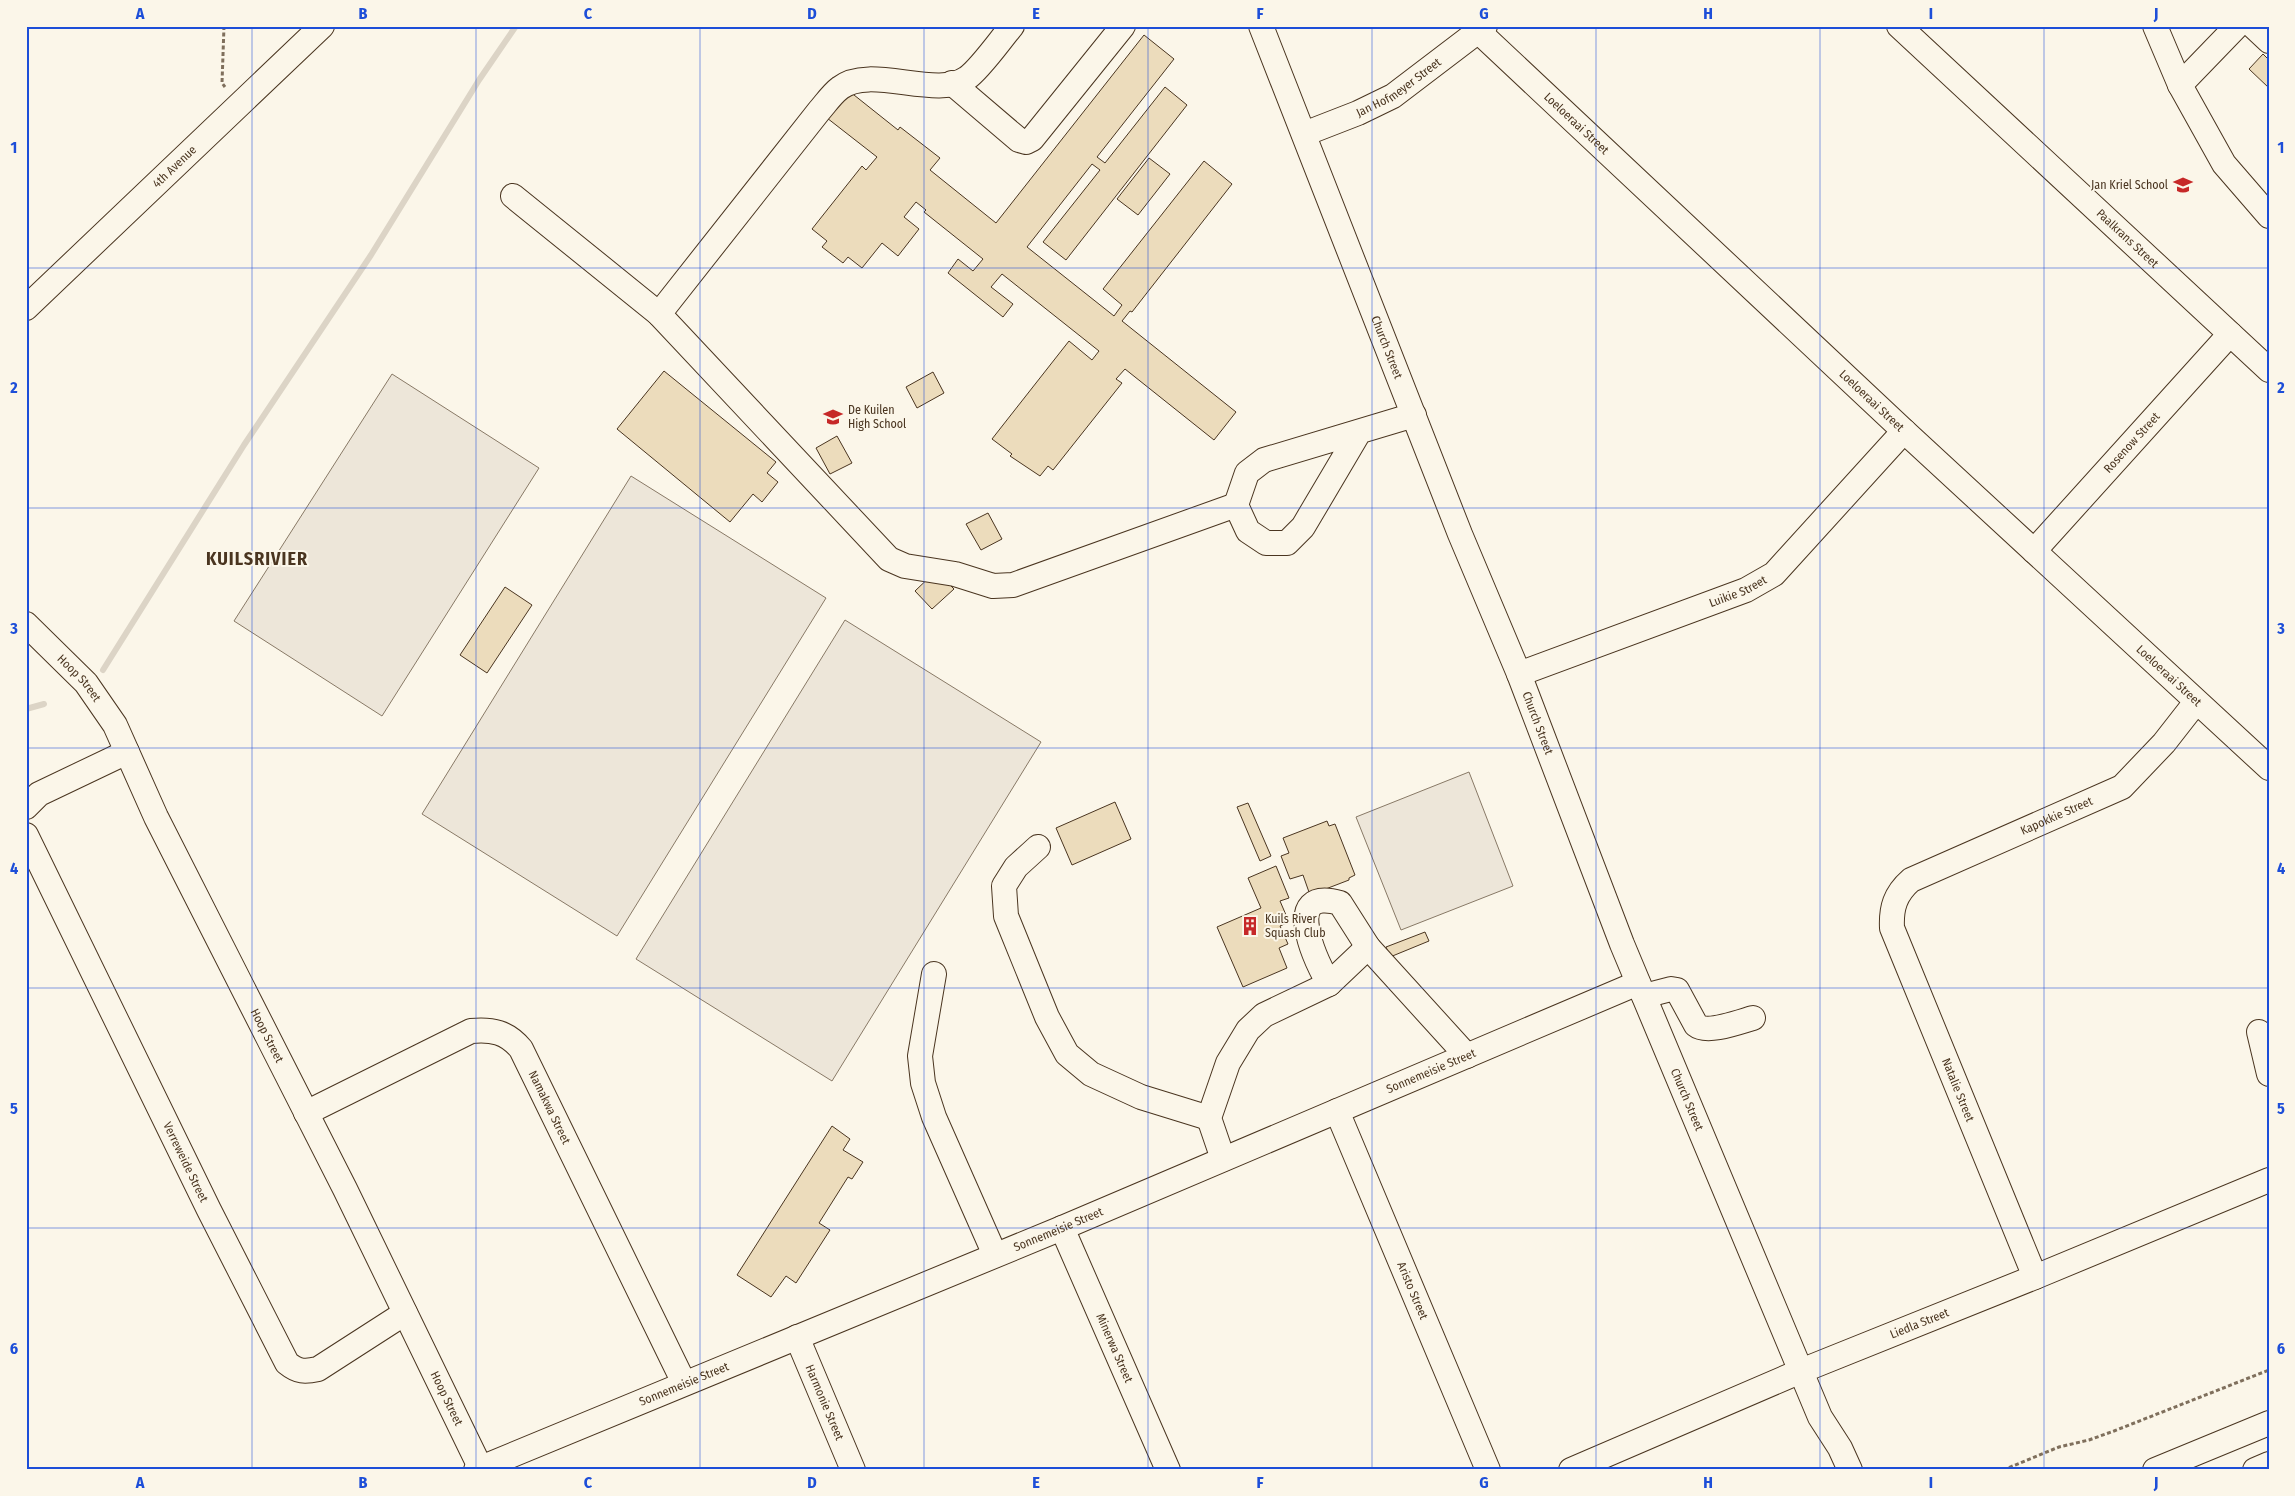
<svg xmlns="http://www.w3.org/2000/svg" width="2295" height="1496" viewBox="0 0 2295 1496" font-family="'Fira Sans Condensed',sans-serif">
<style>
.green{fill:#ede6d9;stroke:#887966}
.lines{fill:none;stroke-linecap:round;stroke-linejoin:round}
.stream{stroke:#dcd4c6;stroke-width:6}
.building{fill:#ecdcbc;stroke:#4a3520}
.minor-casing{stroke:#4a3520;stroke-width:26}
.path{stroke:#7f6f5c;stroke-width:3;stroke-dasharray:4 2.5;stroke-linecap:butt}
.minor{stroke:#fbf6e9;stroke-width:24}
.grid{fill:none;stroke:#1d4ed8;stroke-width:1;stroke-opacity:0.55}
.labels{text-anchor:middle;stroke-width:4;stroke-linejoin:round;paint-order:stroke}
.street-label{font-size:12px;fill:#4a3520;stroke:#fbf6e9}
.poi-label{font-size:12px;fill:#4a3520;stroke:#fbf6e9;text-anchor:start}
.district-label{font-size:18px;font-weight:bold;letter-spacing:1px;fill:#4a3520;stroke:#fbf6e9}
.neatline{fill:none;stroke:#1d4ed8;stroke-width:2}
.grid-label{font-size:16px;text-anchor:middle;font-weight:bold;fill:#1d4ed8}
</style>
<rect width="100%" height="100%" fill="#fbf6e9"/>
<path class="green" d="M 392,374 L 539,468 L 382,716 L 234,621 Z
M 631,476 L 826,598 L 617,936 L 422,814 Z
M 845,620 L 1041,742 L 832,1081 L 636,959 Z
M 1469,772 L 1513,886 L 1401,930 L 1356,817 Z"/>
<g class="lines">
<path class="stream" d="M 103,670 L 244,445 L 371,255 L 479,80 L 516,26
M 26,709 L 44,704"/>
</g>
<path class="building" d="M 1144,35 L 1174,59 L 1097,157 L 1105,163 L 1165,87 L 1187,105 L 1066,260 L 1043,242 L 1100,170 L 1092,164 L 1027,247 L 1114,316 L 1122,305 L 1103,289 L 1204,161 L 1232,184 L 1132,312 L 1130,311 L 1122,321 L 1236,412 L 1214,440 L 1125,369 L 1116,379 L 1122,383 L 1053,470 L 1048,466 L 1040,476 L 1010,456 L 1012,454 L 992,439 L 1069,341 L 1092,360 L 1099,351 L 1002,274 L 991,287 L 1013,304 L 1003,317 L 948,273 L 958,259 L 973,271 L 983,259 L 924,212 L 926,210 L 916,202 L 904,217 L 919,229 L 898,256 L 882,243 L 862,268 L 848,257 L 843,263 L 822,247 L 827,241 L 812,229 L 862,166 L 866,170 L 877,157 L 827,118 L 849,91 L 898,130 L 900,127 L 940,158 L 930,170 L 996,223 Z
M 2263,54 L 2269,60 L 2269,88 L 2249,69 Z
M 1149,158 L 1170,174 L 1138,215 L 1117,199 Z
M 664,371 L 776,462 L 767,473 L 778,482 L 762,502 L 753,494 L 730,522 L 617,429 Z
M 933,372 L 944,393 L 917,408 L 906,387 Z
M 837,436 L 852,463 L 830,474 L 816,448 Z
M 988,513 L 1002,539 L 981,550 L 966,524 Z
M 936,571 L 954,589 L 932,609 L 915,591 Z
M 505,587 L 532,605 L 487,673 L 460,655 Z
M 1115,802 L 1131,839 L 1072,865 L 1056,828 Z
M 1248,803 L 1271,856 L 1260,861 L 1237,807 Z
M 1327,821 L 1329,826 L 1335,824 L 1355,875 L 1349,878 L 1349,880 L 1310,895 L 1303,875 L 1290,879 L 1281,856 L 1289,853 L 1283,838 Z
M 1276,866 L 1289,898 L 1280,901 L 1289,922 L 1280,926 L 1288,944 L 1279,948 L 1287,968 L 1243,987 L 1217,927 L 1261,908 L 1248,878 Z
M 1425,932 L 1429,941 L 1390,957 L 1386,947 Z
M 832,1126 L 850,1139 L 843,1150 L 863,1162 L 852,1179 L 848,1177 L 819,1223 L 830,1230 L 796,1283 L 786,1276 L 771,1297 L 737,1275 Z"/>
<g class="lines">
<g class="minor-casing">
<g id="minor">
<path id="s1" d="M 1261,26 L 1460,534 L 1519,674 L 1622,944 L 1820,1417 L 1840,1448 L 1850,1470"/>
<path id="s2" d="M 1899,26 L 2269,370"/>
<path d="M 2155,26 L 2180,85 L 2224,164 L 2269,216"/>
<path d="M 2253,26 L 2269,41"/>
<path id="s3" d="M 1478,31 L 1904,431 L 2269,768"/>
<path d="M 952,83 L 1019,140 L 1026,142 L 1032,139 L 1123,26"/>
<path d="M 2180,85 L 2237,26"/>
<path id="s4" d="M 1304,134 L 1358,113 L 1393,96 L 1485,26"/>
<path d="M 513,196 L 659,314 L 889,559 L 905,566 L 955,574 L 993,586 L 1013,585 L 1236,505"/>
<path id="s5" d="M 26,308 L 322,26"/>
<path d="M 659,314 L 819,111 C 826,103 832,94 840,88 C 870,64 937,100 967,78 C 980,69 1001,39 1012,26"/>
<path d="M 1358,434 L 1303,527 L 1287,543 L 1266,543 L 1248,531 L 1236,505 L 1247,473 L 1264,460 L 1414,415"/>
<path id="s6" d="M 2034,551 L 2230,334"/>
<path id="s7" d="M 26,624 L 86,683 L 115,725 L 156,817 L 345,1189 L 480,1467"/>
<path id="s8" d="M 1519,674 L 1746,590 L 1774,574 L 1904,431"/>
<path d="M 26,807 L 39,794 L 127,752"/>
<path id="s9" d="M 26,835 L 209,1210 L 287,1363 C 298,1372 305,1372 318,1369 L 405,1313"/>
<path d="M 1038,847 L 1016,867 L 1004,886 L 1006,916 L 1047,1017 L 1067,1054 L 1091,1074 L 1141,1097 L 1209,1118"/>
<path d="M 934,974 L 920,1056 L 923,1083 L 934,1117 L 995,1255"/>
<path d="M 1329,984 C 1316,961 1280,886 1340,903 L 1368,947 L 1467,1056"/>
<path d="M 1644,996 L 1671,989 L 1677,990 L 1696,1025 C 1707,1034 1739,1022 1753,1018"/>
<path d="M 2259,1032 L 2269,1074"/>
<path id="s10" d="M 1337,1111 L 1488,1470"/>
<path id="s11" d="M 306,1113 L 471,1031 C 492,1029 507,1032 521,1049 L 684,1383"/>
<path d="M 1223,1159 L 1209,1118 L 1228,1063 L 1248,1030 L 1264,1015 L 1329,984 L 1368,947"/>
<path id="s12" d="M 1062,1228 L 1168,1470"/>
<path id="s13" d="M 2035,1277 L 1892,928 C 1891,908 1895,894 1911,880 L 2122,787 L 2164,743 L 2196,702"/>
<path id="s14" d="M 797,1337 L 853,1470"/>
<path id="s15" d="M 476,1470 L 1062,1228 L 1638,983"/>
<path id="s16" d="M 1571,1470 L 1801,1371 L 2035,1277 L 2269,1180"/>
<path d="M 2155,1470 L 2269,1423"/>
<path d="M 2255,1470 L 2269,1464"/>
</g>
</g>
<path class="path" d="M 224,26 L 222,83 L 225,87
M 2003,1470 L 2059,1447 L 2089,1440 L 2114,1431 L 2269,1370"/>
<use href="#minor" class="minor"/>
</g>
<path class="grid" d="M 252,26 L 252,1470M 476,26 L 476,1470M 700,26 L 700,1470M 924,26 L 924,1470M 1148,26 L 1148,1470M 1372,26 L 1372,1470M 1596,26 L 1596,1470M 1820,26 L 1820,1470M 2044,26 L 2044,1470M 26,268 L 2269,268M 26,508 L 2269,508M 26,748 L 2269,748M 26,988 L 2269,988M 26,1228 L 2269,1228"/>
<defs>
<g id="school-bare" transform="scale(1.5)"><path d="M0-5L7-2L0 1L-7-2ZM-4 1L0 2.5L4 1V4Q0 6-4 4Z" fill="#c62828" stroke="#fbf6e9" stroke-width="2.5" paint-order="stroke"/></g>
<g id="building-bare" transform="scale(1.5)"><path d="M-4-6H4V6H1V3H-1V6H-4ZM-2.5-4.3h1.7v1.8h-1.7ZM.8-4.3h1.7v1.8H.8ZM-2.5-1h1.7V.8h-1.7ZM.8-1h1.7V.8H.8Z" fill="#c62828" stroke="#fbf6e9" stroke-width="2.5" paint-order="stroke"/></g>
</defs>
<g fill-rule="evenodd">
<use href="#school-bare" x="2183" y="185"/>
<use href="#school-bare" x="833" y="417"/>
<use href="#building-bare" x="1250" y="926"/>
</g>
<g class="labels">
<g class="street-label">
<text dy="4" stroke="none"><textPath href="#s4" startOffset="106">Jan Hofmeyer Street</textPath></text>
<text dy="4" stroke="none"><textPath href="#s3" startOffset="135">Loeloeraai Street</textPath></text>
<text dy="4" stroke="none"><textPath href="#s5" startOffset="205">4th Avenue</textPath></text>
<text dy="4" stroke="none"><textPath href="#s2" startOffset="312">Paalkrans Street</textPath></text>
<text dy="4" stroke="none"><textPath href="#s1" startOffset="345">Church Street</textPath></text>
<text dy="4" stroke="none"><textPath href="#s3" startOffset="540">Loeloeraai Street</textPath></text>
<text dy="4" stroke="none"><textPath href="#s6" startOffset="146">Rosenow Street</textPath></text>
<text dy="4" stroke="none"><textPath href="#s8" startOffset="234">Luikie Street</textPath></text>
<text dy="4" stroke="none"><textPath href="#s3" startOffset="945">Loeloeraai Street</textPath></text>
<text dy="4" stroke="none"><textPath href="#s7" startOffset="76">Hoop Street</textPath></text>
<text dy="4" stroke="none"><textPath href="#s1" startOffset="750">Church Street</textPath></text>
<text dy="4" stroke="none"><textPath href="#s13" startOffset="590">Kapokkie Street</textPath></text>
<text dy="4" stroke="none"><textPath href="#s7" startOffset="481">Hoop Street</textPath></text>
<text dy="4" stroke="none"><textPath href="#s15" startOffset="1035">Sonnemeisie Street</textPath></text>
<text transform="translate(1958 1090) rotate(68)" y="4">Natalie Street</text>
<text dy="4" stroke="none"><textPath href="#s1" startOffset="1155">Church Street</textPath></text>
<text dy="4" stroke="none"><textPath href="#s11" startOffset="305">Namakwa Street</textPath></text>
<text dy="4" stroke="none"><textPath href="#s9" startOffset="364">Verreweide Street</textPath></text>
<text dy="4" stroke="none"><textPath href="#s15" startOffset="630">Sonnemeisie Street</textPath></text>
<text dy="4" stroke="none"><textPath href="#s10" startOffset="195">Aristo Street</textPath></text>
<text dy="4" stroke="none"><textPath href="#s16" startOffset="378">Liedla Street</textPath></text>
<text dy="4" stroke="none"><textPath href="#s12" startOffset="131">Minerwa Street</textPath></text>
<text dy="4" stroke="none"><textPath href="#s15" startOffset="225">Sonnemeisie Street</textPath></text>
<text dy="4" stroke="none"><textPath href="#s7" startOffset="886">Hoop Street</textPath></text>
<text dy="4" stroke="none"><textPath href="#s14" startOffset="71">Harmonie Street</textPath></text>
</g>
<g class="poi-label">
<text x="2168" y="189" text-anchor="end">Jan Kriel School</text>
<text x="848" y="414">De Kuilen<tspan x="848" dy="14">High School</tspan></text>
<text x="1265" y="923">Kuils River<tspan x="1265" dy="14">Squash Club</tspan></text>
</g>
<g class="district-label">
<text x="257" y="565">KUILSRIVIER</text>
</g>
</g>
<rect width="2295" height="1496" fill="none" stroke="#fbf6e9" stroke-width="55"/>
<rect x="28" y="28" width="2240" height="1440" class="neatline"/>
<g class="grid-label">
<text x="140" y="19">A</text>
<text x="363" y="19">B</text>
<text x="588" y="19">C</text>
<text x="812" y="19">D</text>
<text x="1036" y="19">E</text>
<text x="1260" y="19">F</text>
<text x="1484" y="19">G</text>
<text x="1708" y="19">H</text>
<text x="1931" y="19">I</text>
<text x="2156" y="19">J</text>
<text x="14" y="153">1</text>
<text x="2281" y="153">1</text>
<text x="14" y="393">2</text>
<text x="2281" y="393">2</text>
<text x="14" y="634">3</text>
<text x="2281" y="634">3</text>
<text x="14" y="874">4</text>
<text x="2281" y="874">4</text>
<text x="14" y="1114">5</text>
<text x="2281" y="1114">5</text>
<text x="14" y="1354">6</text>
<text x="2281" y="1354">6</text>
<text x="140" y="1488">A</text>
<text x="363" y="1488">B</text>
<text x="588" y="1488">C</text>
<text x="812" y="1488">D</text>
<text x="1036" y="1488">E</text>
<text x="1260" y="1488">F</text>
<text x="1484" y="1488">G</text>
<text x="1708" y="1488">H</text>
<text x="1931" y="1488">I</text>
<text x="2156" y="1488">J</text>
</g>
</svg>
